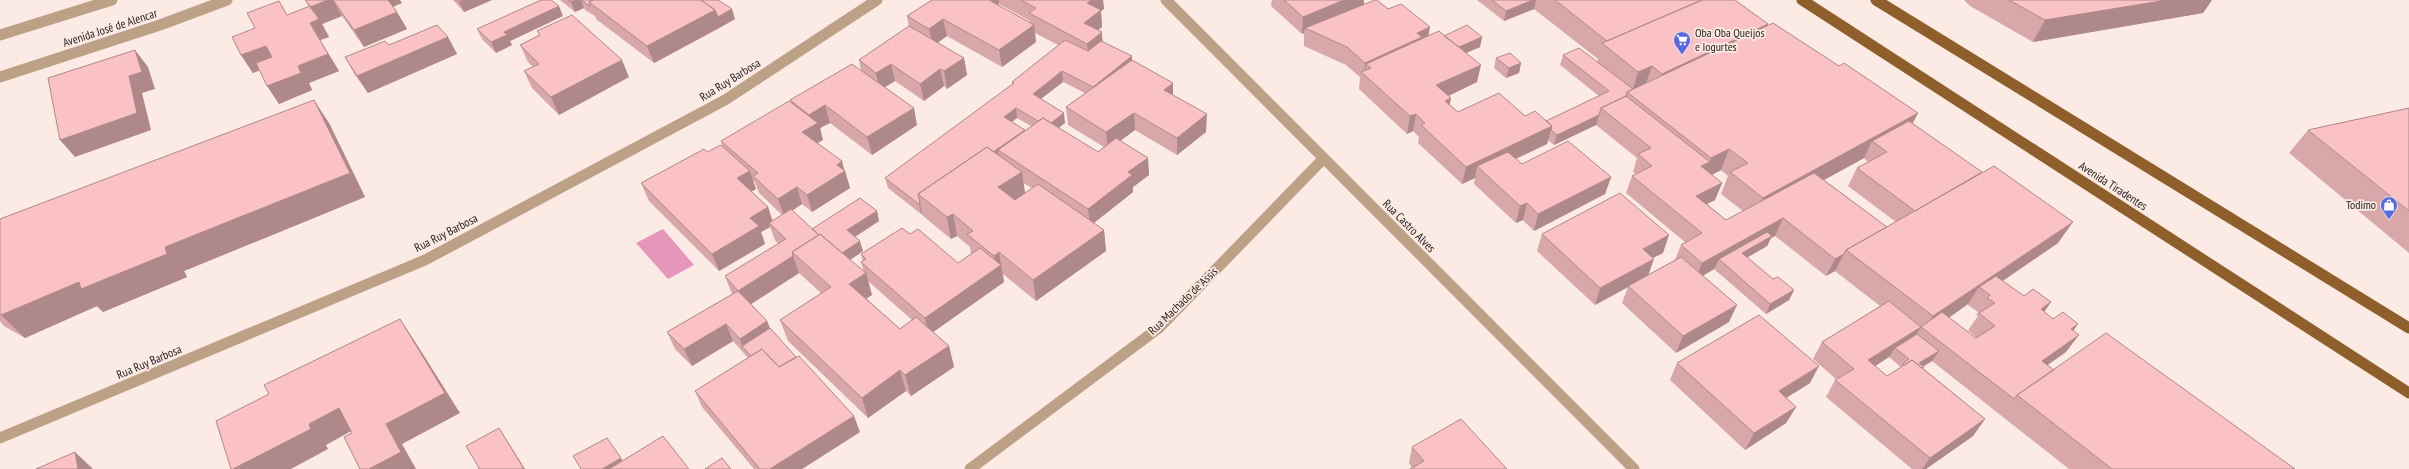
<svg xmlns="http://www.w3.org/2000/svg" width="2409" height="469" viewBox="0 0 2409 469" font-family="'PT Sans Narrow',sans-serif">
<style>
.water{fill:#e695bb}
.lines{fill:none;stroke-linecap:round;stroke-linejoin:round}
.minor{stroke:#bca187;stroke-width:11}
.tertiary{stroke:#bca187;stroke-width:11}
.primary{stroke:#8e5f2a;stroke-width:11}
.wall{fill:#d7a7a9;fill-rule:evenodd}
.shaded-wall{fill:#af8889}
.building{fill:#fac2c4;stroke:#af8889}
.labels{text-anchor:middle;stroke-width:3.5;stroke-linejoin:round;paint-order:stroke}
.street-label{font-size:12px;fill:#27211e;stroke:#fcebe5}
.poi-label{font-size:12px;fill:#27211e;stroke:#fcebe5;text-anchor:start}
</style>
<rect width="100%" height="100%" fill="#fcebe5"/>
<path class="water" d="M 663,229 L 694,265 L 668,279 L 636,243 Z"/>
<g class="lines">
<path class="minor" d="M 1166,0 L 1634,469
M 0,438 L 425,260 L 725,100 L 877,0
M 970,469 L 1160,327 L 1323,159"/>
<path class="tertiary" d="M 0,35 L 112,0
M 0,77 L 160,25 L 227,0"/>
<path class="primary" d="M 1802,0 L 2409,393
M 1876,0 L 2409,328"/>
</g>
<path class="wall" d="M 305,0 L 402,3 L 393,6 L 397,12 L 407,29 L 364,47 L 342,16 L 322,24 L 329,37 L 320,40 L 339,71 L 309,83 L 312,90 L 279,104 L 260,70 L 253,73 L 241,55 L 255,28 L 309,7 Z
M 453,0 L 492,0 L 464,12 Z
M 560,0 L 718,0 L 735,19 L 721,27 L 654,63 L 596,19 L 595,16 L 585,10 L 584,8 L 575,12 Z
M 932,0 L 1103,0 L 1104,9 L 1101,11 L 1102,27 L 1098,30 L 1103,42 L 1132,60 L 1173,95 L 1206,132 L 1177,155 L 1135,130 L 1120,141 L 1148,158 L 1149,175 L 1133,187 L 1133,192 L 1094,223 L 1104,230 L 1106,251 L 1036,301 L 1003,274 L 1004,282 L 933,332 L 949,346 L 954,367 L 911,396 L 906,391 L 868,418 L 788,341 L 780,320 L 821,293 L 799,273 L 751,304 L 767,321 L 770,328 L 860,432 L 802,469 L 754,469 L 702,407 L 695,391 L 748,358 L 733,341 L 692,366 L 675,349 L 667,332 L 732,294 L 725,276 L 778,244 L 775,240 L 770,227 L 761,232 L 765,244 L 719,271 L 649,201 L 641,183 L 722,146 L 721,141 L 791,102 L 790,100 L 861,71 L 859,60 L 909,27 L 907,16 ZM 999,4 L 1030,21 L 1030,22 L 998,5 ZM 1035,33 L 1058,45 L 1012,82 L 1012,85 L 885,178 L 888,188 L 921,214 L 922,213 L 922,215 L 951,239 L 957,236 L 970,247 L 971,254 L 958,263 L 910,234 L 861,254 L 863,261 L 861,262 L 864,272 L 850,260 L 863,251 L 855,237 L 879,221 L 877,211 L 812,229 L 792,211 L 802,204 L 812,212 L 850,188 L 842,161 L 817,143 L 823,140 L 820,128 L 830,123 L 872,155 L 917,125 L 885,87 L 895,81 L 924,101 L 944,86 L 947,89 L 967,75 L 964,58 L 937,43 L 947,36 L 1002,67 L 1036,42 ZM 1063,82 L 1085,93 L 1066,107 L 1068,125 L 1104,147 L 1098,152 L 1059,128 L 1065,123 L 1041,99 ZM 1017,118 L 1031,126 L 1025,131 L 1012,122 ZM 753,180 L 755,182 L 759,193 L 782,215 L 772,221 L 768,207 L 751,191 L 756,189 ZM 1023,183 L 1032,188 L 1025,193 ZM 868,281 L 912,320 L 900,329 L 866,298 L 872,295 Z
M 1272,0 L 1364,0 L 1364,5 L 1388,9 L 1429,36 L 1482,37 L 1480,47 L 1466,53 L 1477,82 L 1448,96 L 1450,105 L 1458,112 L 1525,116 L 1546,121 L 1599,96 L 1560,65 L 1563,55 L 1597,62 L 1598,59 L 1534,9 L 1504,21 L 1477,0 L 1735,0 L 1768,24 L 1768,26 L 1913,124 L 2058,243 L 2003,281 L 2024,296 L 2051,302 L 2044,312 L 2053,319 L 2078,324 L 2073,331 L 2066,352 L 2047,365 L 2054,370 L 2295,469 L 2069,469 L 1932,361 L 1923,367 L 1923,368 L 1985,419 L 1973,436 L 1926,469 L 1912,469 L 1826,397 L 1835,380 L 1837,380 L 1813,359 L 1822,342 L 1880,306 L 1835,271 L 1826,276 L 1775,236 L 1771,238 L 1767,246 L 1747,257 L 1773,279 L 1794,290 L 1789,300 L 1766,314 L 1714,269 L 1703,276 L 1729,322 L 1676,353 L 1622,303 L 1628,287 L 1595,305 L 1537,251 L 1542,234 L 1663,253 L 1653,258 L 1648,275 L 1675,260 L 1681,245 L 1685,242 L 1626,193 L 1632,176 L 1636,174 L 1633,172 L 1637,158 L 1596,125 L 1554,145 L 1548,140 L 1547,144 L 1516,159 L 1522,164 L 1611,177 L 1605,194 L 1534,231 L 1523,220 L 1516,223 L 1474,184 L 1475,178 L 1462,184 L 1418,143 L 1419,137 L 1413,131 L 1407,134 L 1359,89 L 1360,77 L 1346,65 L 1304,46 L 1304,33 L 1302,34 L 1271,6 ZM 1864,158 L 1868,162 L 1857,168 L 1848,186 L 1896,222 L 1887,227 L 1824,180 ZM 1721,170 L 1728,176 L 1721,194 L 1743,211 L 1726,220 L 1707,204 L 1715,200 L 1722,183 L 1712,175 ZM 1968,304 L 1968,305 L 1978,312 L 1976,315 L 1978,316 L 1968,330 L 1977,338 L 1976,338 L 1949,318 ZM 1889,357 L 1901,367 L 1887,376 L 1875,366 Z
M 1964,0 L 2212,0 L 2203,13 L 2033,42 L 1970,6 Z
M 563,16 L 510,41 L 512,45 L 496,53 L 482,39 L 477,29 Z
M 537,31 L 629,77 L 559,115 L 532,88 L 524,71 L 533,67 L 528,62 L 520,45 L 539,35 Z
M 448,37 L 457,54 L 368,93 L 355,75 L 345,57 L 389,45 Z
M 1496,58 L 1521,63 L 1519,73 L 1506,78 L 1494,68 Z
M 2409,108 L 2409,253 L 2289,153 L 2308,130 Z
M 329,123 L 365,197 L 184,271 L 187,277 L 103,312 L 97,306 L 25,338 L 4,326 L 0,321 L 0,219 Z
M 1677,363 L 1810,383 L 1786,398 L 1796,407 L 1786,423 L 1745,450 L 1670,380 Z
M 1412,447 L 1507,469 L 1412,468 L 1409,463 Z"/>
<path class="shaded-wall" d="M 328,0 L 333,0 L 342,16 L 322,24 L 329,37 L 320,40 L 339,71 L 309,83 L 312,90 L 279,104 L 267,86 L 298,66 L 310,23 L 310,7 Z
M 386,0 L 400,0 L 402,3 L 390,8 Z
M 464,0 L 492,0 L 464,12 L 459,2 Z
M 575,0 L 581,0 L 584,8 L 575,12 L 571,2 Z
M 991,0 L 999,0 L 999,4 L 992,9 Z
M 1092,0 L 1103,0 L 1104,9 L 1101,11 L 1102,27 L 1085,40 L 1084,23 L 1087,3 Z
M 1344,0 L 1364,0 L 1363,8 L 1305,28 L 1304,33 L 1302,34 L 1303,17 Z
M 1533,0 L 1536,0 L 1534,9 L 1504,21 L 1506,11 Z
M 2167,0 L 2212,0 L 2203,13 L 2033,42 L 2045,20 Z
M 559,6 L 563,16 L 510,41 L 512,45 L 496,53 L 491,42 L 504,32 Z
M 732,9 L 735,19 L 721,27 L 654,63 L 647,46 L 715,10 Z
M 397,12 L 407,29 L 364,47 L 354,30 Z
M 943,19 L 947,36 L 933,46 L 929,29 Z
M 1768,24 L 1759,47 L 1655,97 L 1662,74 Z
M 1034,25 L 1036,42 L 1002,67 L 999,50 Z
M 1430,27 L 1427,44 L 1366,64 L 1365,75 L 1364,75 L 1365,63 L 1417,33 Z
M 1102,32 L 1103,49 L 1089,61 L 1087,44 Z
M 448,37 L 457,54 L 368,93 L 357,76 Z
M 1482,37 L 1480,47 L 1450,60 L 1452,50 Z
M 266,46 L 277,63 L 253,73 L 241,55 Z
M 135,50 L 148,67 L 155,89 L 142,93 L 151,130 L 75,157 L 60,140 L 129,76 Z
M 1132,56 L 1132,66 L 1093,98 L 1093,87 Z
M 964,58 L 967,75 L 947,89 L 944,71 Z
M 622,60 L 629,77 L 559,115 L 551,97 Z
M 1521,63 L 1519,73 L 1506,78 L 1509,68 Z
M 891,64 L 895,81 L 880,90 L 876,73 Z
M 1481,65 L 1477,82 L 1434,103 L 1436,85 Z
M 1652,66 L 1644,89 L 1631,95 L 1638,72 Z
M 940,69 L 944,86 L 924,101 L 920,84 Z
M 1062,71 L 1063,82 L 1034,104 L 1033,94 Z
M 1173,83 L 1173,101 L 1164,90 Z
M 1451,98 L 1448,115 L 1445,101 Z
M 314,100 L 329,123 L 365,197 L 184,271 L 187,277 L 103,312 L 97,306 L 25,338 L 1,315 L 79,282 L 165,247 Z
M 825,105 L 830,123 L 820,128 L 823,140 L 807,149 L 802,132 L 812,126 L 809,115 Z
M 914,108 L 917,125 L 872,155 L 867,137 Z
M 1016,108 L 1017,118 L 1005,127 L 1004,117 Z
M 1064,113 L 1065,123 L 1047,136 L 1046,126 Z
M 1134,113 L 1135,130 L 1108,150 L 1106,132 Z
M 1918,113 L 1907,135 L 1872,141 L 1864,158 L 1753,219 L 1763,198 Z
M 1207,114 L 1206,132 L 1177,155 L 1177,138 Z
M 1416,114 L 1413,131 L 1407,134 L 1410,116 Z
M 1599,115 L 1596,125 L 1554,145 L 1557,135 Z
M 1552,126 L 1547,144 L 1485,173 L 1477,166 L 1475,178 L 1462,184 L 1466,167 Z
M 1025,130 L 1026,140 L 998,150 L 999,159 L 925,200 Z
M 1729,149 L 1721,170 L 1703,179 L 1711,158 Z
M 1148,158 L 1149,175 L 1133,187 L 1133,192 L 1090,226 L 1088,209 L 1128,172 Z
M 842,161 L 844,171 L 845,171 L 850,188 L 812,212 L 807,195 L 837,165 Z
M 1710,162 L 1703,179 L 1701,166 Z
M 750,171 L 756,189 L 744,196 L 737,178 Z
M 1022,172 L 1025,193 L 1002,208 L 998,187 Z
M 1611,177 L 1605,194 L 1534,231 L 1538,214 Z
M 1722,183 L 1715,200 L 1689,213 L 1696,196 Z
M 797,187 L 802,204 L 784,216 L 778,199 Z
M 920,203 L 922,213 L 921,214 L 919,204 Z
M 1527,203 L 1523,220 L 1516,223 L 1520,206 Z
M 768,207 L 774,225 L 769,223 L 770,227 L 761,232 L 765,244 L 719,271 L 712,254 L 750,218 Z
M 877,211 L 879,221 L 850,240 L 847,230 Z
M 953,214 L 957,236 L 951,239 L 947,217 Z
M 1783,218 L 1775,236 L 1771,238 L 1767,246 L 1738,263 L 1719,259 L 1714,269 L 1695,280 L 1702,263 Z
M 2073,222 L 2058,243 L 1986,292 L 1979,287 L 1968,304 L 1928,332 L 1925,329 L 1933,316 Z
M 1104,230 L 1106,251 L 1036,301 L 1033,280 Z
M 1669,235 L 1663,253 L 1636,266 L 1643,249 Z
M 860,241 L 863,251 L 840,267 L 837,257 Z
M 999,252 L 1004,282 L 929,335 L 925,318 L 996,268 L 994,256 Z
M 1844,254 L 1835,271 L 1826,276 L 1835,259 Z
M 793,256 L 799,273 L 745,308 L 738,291 Z
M 1654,259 L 1648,276 L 1628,286 L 1628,287 L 1595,305 L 1600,288 Z
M 866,273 L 872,295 L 856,305 L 849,284 Z
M 1794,290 L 1789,300 L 1766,314 L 1770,304 Z
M 2051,302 L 2039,319 L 2041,309 Z
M 1737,305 L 1729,322 L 1676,353 L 1683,336 Z
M 400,319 L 414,340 L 460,413 L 402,444 L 416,469 L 369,469 L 386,424 Z
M 767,321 L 774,338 L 742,346 L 740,339 Z
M 726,324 L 733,341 L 692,366 L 684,349 Z
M 2078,324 L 2066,341 L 2071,329 Z
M 1921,327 L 1911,344 L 1895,348 L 1889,357 L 1858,377 L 1868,360 Z
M 2079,335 L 2066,352 L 2029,378 L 2042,361 Z
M 949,346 L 954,367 L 911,396 L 905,375 Z
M 1939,351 L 1932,361 L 1914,372 L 1919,363 Z
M 1819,366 L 1810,383 L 1770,408 L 1779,391 Z
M 900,370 L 906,391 L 868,418 L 862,398 Z
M 1796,407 L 1786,423 L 1745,450 L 1754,433 Z
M 339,408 L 355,429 L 326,445 L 328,449 L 291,469 L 233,469 L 309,424 Z
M 854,416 L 860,432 L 802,469 L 770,469 Z
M 1985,419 L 1973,436 L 1926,469 L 1922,469 L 1930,458 Z
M 499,428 L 510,445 L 525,469 L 524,469 Z
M 75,452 L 93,469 L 78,469 Z
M 621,458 L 626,467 L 623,469 L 602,469 Z"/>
<path class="building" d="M 305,0 L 328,0 L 310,7 L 319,19 L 310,23 L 328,54 L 298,66 L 301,73 L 267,86 L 256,63 L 272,57 L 266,46 L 241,55 L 232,37 L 255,28 L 247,13 L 279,1 L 287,15 L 310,6 Z
M 333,0 L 388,0 L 397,12 L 354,30 Z
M 457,0 L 464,0 L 459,2 Z
M 541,0 L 551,0 L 559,6 L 504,32 L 507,35 L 491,42 L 477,29 Z
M 568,0 L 575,0 L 571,2 Z
M 581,0 L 593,0 L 589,2 L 590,6 Z
M 593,0 L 701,0 L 715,10 L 647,46 L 589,2 Z
M 701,0 L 718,0 L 732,9 L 718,17 L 715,10 Z
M 932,0 L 989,0 L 1034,25 L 999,50 L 943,19 L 929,29 L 907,16 Z
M 1021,0 L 1092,0 L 1087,3 L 1101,10 L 1084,23 L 1102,32 L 1087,44 L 1029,13 L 1036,8 Z
M 1284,0 L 1344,0 L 1303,17 Z
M 1375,0 L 1377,0 L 1388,9 L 1401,4 L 1430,27 L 1417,33 L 1422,37 L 1365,63 L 1347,47 L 1305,28 Z
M 1492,0 L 1533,0 L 1506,11 Z
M 1555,0 L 1702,0 L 1607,41 Z
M 1702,0 L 1735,0 L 1768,24 L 1662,74 L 1652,66 L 1638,72 L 1602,43 Z
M 2009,0 L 2167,0 L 2045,20 Z
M 572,15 L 622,60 L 551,97 L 524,71 L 539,64 L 520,45 L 540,35 L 537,31 Z
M 1773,23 L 1839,66 L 1844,63 L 1918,113 L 1763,198 L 1730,172 L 1748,163 L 1729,149 L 1711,158 L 1627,92 Z
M 437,25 L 448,37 L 357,76 L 345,57 L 385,41 L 389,45 Z
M 1467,25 L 1482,37 L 1459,47 L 1444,36 Z
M 909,26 L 964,58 L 944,71 L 940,69 L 920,84 L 891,64 L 876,73 L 859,60 Z
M 1439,31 L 1481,65 L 1436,85 L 1451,98 L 1445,101 L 1458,112 L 1499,93 L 1525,116 L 1535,111 L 1552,126 L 1466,167 L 1421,125 L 1425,123 L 1416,114 L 1410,116 L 1361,72 L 1371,68 L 1366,64 Z
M 1065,40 L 1088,51 L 1101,41 L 1132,56 L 1093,87 L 1062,71 L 1033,94 L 1064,113 L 1051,123 L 1043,118 L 1038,121 L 1016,108 L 1004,117 L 1025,130 L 993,152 L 987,147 L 918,194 L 920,203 L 919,204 L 885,178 L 1014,83 L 1012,82 Z
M 1579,48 L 1633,89 L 1627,92 L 1626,96 L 1601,108 L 1599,115 L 1557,135 L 1551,130 L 1552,126 L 1546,121 L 1609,91 L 1563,55 Z
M 135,50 L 142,72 L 129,76 L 137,113 L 60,140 L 48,78 Z
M 1510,53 L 1521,63 L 1509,68 L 1496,58 Z
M 1132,60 L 1173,83 L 1164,90 L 1207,114 L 1177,138 L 1134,113 L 1106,132 L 1066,107 Z
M 852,64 L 914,108 L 867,137 L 825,105 L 809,115 L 790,100 Z
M 1626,96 L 1710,162 L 1701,166 L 1722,183 L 1696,196 L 1726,220 L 1814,173 L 1887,227 L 1846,250 L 1844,254 L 1835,259 L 1783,218 L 1702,263 L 1681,245 L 1702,233 L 1632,176 L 1652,166 L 1638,154 L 1651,148 L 1601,108 Z
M 314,100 L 350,173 L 165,247 L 167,254 L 81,289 L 79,282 L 1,315 L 0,314 L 0,219 Z
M 789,101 L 818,123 L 802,132 L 842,161 L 837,165 L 845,171 L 807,195 L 797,187 L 778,199 L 753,176 L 758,173 L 721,141 Z
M 2409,108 L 2409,211 L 2308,130 Z
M 1043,118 L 1098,152 L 1116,138 L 1148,158 L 1128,172 L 1132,175 L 1088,209 L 998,150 Z
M 1909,121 L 1982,172 L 1915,211 L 1857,168 L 1887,152 L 1872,141 Z
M 1568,141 L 1611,177 L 1538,214 L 1527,203 L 1520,206 L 1477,166 L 1508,152 L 1522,164 Z
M 721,145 L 750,171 L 737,178 L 768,207 L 750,218 L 759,226 L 712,254 L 641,183 L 704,149 L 707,152 Z
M 987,147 L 1022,172 L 998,187 L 1015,200 L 1038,184 L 1104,230 L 1033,280 L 999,252 L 994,256 L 967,234 L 973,231 L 953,214 L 947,217 L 918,194 Z
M 1994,166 L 2073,222 L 1933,316 L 1846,250 Z
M 1620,193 L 1669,235 L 1643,249 L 1654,259 L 1600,288 L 1542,234 Z
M 860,198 L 877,211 L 847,230 L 860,241 L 842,253 L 820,234 L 819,235 L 812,229 Z
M 791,209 L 819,235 L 792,252 L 793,256 L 738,291 L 725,276 L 786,239 L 769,223 Z
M 902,228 L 910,234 L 918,229 L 958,263 L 980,248 L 1001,265 L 925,318 L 861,262 L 866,259 L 861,254 Z
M 1767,232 L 1772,236 L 1742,253 L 1773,279 L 1778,277 L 1794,290 L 1770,304 L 1719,259 Z
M 820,234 L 866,273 L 849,284 L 900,329 L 916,317 L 949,346 L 905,375 L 900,370 L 862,398 L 780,320 L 831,287 L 792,252 Z
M 1681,257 L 1737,305 L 1683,336 L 1628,286 Z
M 1996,276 L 2024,296 L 2033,289 L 2051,302 L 2041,309 L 2053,319 L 2063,312 L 2078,324 L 2071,329 L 2079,335 L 2042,361 L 2054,370 L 2017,395 L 2014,399 L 1921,327 L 1942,312 L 1976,338 L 1995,326 L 1979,313 L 1995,303 L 1987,298 L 1990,295 L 1979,287 Z
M 738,291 L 767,321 L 740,339 L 726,324 L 684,349 L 667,332 Z
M 1889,301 L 1921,327 L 1868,360 L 1887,376 L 1912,360 L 1985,419 L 1930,458 L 1835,380 L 1854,369 L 1822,342 Z
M 1759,315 L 1819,366 L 1779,391 L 1796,407 L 1754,433 L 1677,363 Z
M 400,319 L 445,393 L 386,424 L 401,452 L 369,469 L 360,469 L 344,437 L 352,433 L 339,408 L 309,424 L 311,429 L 233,469 L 231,469 L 216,421 L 269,394 L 264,385 Z
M 770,328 L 796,357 L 779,367 L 762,349 L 751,356 L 742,346 Z
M 2106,333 L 2295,469 L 2112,469 L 2017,395 Z
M 1917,334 L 1939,351 L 1919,363 L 1924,367 L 1922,368 L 1912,360 L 1905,365 L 1903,364 L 1909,359 L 1895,348 Z
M 762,349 L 779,367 L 799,356 L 854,416 L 770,469 L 760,469 L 695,391 Z
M 1461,419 L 1507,469 L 1410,469 L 1424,461 L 1412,447 Z
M 499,428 L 524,469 L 478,469 L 479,468 L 466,446 Z
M 663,436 L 689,469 L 609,469 Z
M 607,438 L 621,458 L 602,469 L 581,469 L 573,456 Z
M 75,452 L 78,469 L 36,469 Z
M 722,458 L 731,469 L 705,469 Z"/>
<defs>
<g id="supermarket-pin" transform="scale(0.9)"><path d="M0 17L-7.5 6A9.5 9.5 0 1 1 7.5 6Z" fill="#596ae0" stroke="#fcebe5"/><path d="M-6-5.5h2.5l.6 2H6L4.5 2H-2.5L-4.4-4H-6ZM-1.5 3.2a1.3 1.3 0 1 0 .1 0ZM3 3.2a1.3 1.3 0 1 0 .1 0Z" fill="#fff"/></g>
<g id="shop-pin" transform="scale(0.9)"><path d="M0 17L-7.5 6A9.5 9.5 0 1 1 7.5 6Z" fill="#596ae0" stroke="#fcebe5"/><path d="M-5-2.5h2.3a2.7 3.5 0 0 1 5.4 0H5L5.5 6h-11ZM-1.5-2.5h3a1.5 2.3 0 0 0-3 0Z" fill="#fff"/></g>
</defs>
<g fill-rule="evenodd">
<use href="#supermarket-pin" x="1682" y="40"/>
<use href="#shop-pin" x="2389" y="205"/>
</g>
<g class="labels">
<g class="street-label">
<text transform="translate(110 28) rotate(-18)" y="4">Avenida José de Alencar</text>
<text transform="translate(730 80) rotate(-32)" y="4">Rua Ruy Barbosa</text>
<text transform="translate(2113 186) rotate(33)" y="4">Avenida Tiradentes</text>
<text transform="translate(1409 226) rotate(45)" y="4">Rua Castro Alves</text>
<text transform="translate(446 233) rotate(-27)" y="4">Rua Ruy Barbosa</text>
<text transform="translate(1183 301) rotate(-44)" y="4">Rua Machado de Assis</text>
<text transform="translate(149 362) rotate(-23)" y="4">Rua Ruy Barbosa</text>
</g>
<g class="poi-label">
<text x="1695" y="37">Oba Oba Queijos<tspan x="1695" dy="14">e Iogurtes</tspan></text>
<text x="2376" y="209" text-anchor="end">Todimo</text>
</g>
</g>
</svg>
